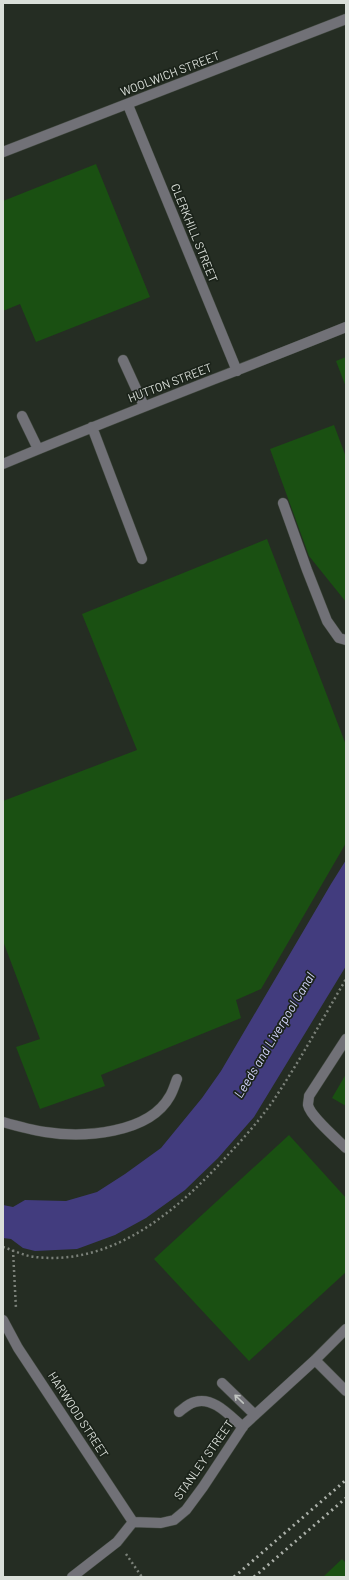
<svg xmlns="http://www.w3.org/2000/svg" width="349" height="1580" viewBox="0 0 349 1580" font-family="Barlow,sans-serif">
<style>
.water{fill:#423c7e}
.building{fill:#1a5012}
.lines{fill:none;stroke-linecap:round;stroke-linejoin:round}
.minor-casing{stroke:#424940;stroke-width:11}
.path{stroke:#7b8179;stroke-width:2.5;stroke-dasharray:2 3;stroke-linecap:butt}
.minor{stroke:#717177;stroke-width:10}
.rail{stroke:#acb1aa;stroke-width:3;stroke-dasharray:2 4;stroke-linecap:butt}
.oneway{stroke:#c0c4c0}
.labels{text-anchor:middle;stroke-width:3.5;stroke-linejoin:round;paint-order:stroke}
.street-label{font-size:12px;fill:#dadfd9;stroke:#1b231a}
.water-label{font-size:13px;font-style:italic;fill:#d1d2fa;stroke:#1b231a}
</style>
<rect width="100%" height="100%" fill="#252d23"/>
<path class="water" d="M 346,860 L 346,966 L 254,1117 L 218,1158 L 185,1190 L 146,1218 L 115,1235 L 77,1249 L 35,1251 L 23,1248 L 11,1239 L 3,1238 L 3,1205 L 13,1207 L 25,1200 L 66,1201 L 97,1192 L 125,1174 L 161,1148 L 202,1098 L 221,1071 L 331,884 Z"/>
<path class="building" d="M 96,164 L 150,297 L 36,342 L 20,304 L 3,311 L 3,201 Z
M 346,357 L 346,387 L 336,361 Z
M 334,425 L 346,457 L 346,602 L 309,556 L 270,449 Z
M 267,539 L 346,745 L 346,843 L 261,989 L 236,1000 L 241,1018 L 101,1075 L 105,1086 L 40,1109 L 16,1047 L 40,1039 L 3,941 L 3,801 L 137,750 L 82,614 Z
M 346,1074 L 346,1106 L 332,1098 Z
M 289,1135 L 346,1198 L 346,1272 L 249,1361 L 154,1259 Z
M 342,1559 L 346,1563 L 346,1577 L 323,1577 Z"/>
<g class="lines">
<g class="minor-casing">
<path id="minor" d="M 128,105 L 237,371
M 3,152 L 346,19
M 123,360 L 144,406
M 22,416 L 38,449
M 92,427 L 142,559
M 3,464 C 117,416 232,373 346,327
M 283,503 L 307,570 L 327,621 L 339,638 L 346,640
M 346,1039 L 309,1096 C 309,1099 308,1102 308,1105 C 310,1116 338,1140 346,1148
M 3,1122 C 17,1126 31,1130 45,1132 C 83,1138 149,1134 170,1096 C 173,1091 175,1084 177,1079
M 3,1320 L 18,1348 L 133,1522
M 315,1360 L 346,1391
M 222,1383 L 255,1415
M 179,1412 C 183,1409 189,1403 195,1402 C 213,1396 230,1416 243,1427
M 72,1577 L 117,1542 L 133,1522 L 161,1523 L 174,1520 L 186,1510 L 203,1487 L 244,1425 L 315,1360 L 346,1329"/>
</g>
<path class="path" d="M 3,1247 C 13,1250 24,1256 35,1257 C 113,1266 177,1211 226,1157 C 242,1140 259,1121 273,1101 C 299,1062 322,1020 346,979
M 13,1250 L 16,1309
M 126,1554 L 142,1577"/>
<use href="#minor" class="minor"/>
<path class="rail" d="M 234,1577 L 346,1480
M 254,1577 L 346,1498"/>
</g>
<defs><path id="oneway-shaft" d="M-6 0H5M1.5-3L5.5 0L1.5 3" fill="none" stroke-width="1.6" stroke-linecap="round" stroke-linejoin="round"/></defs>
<use class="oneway" href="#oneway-shaft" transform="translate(239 1399) rotate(-136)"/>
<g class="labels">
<g class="street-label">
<text transform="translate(170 74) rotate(-21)" y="4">WOOLWICH STREET</text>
<text transform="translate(194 233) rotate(68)" y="4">CLERKHILL STREET</text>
<text transform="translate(170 383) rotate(-21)" y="4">HUTTON STREET</text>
<text transform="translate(78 1415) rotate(57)" y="4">HARWOOD STREET</text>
<text transform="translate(204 1460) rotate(-55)" y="4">STANLEY STREET</text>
</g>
<g class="water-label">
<text transform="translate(274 1035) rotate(-59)" y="5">Leeds and Liverpool Canal</text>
</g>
</g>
<rect width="349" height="1580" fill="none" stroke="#dadfd9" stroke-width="8"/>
</svg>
